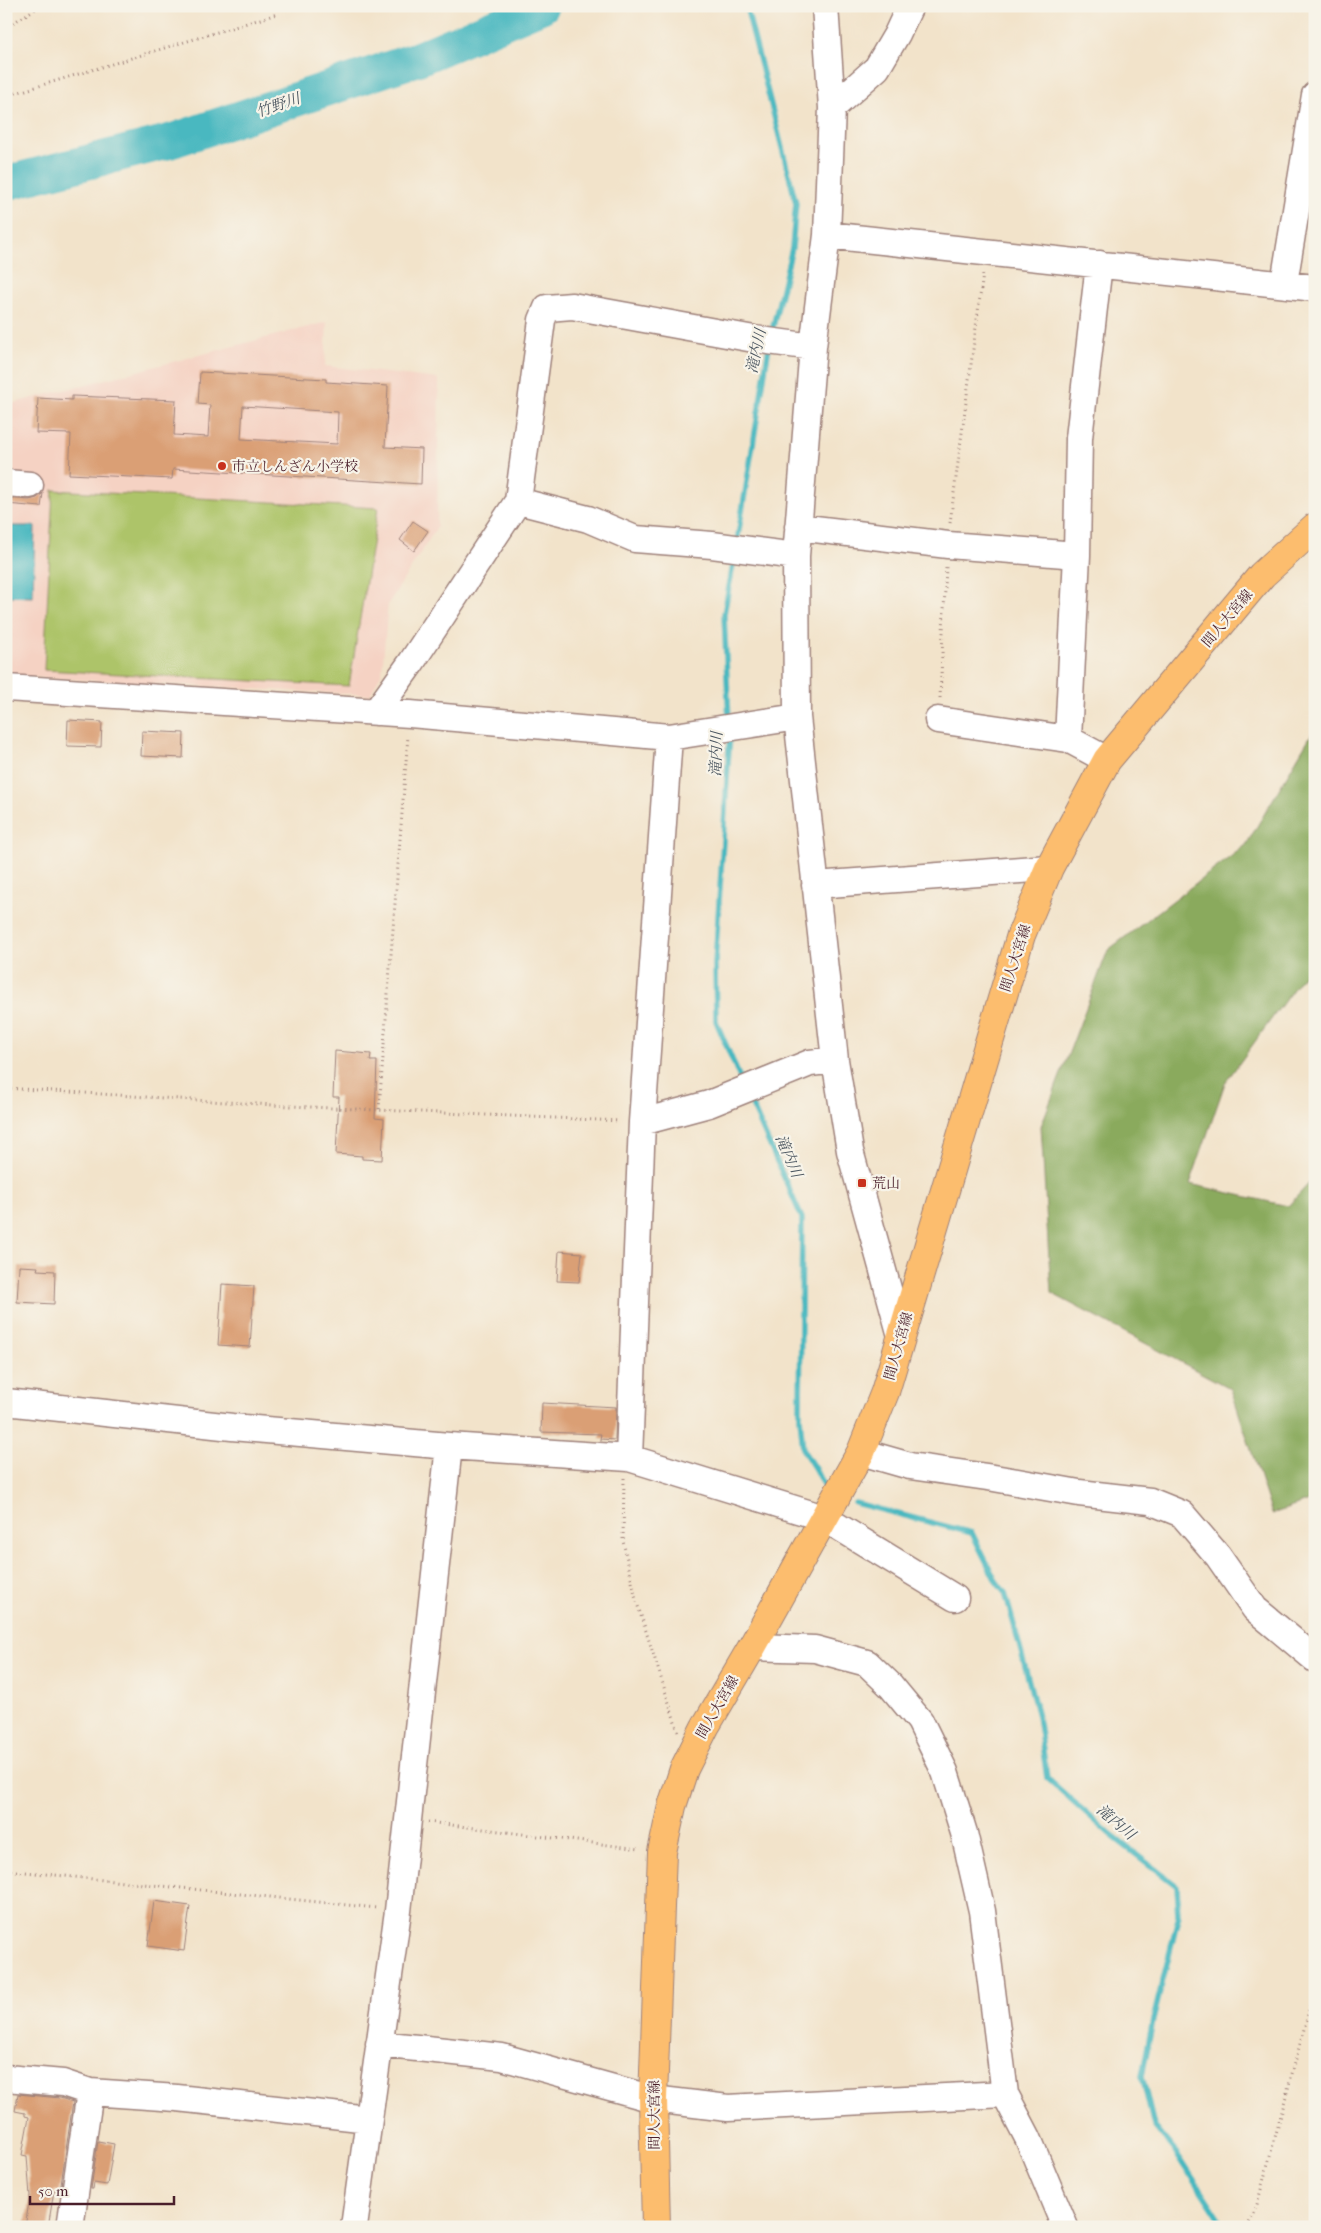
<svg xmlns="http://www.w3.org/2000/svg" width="1321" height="2233" viewBox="0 0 1321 2233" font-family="'IM FELL French Canon','Noto Serif JP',serif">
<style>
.built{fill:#f5d2c3}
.green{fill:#adc469;stroke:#7c724a}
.forest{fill:#8aaa5d;stroke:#6a6444}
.water{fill:#49b8c0;stroke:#4a6c76}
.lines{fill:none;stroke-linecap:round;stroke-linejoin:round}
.stream{stroke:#49b8c0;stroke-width:5.5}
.river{stroke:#49b8c0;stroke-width:35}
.building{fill:#da9f74;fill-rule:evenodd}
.minor-casing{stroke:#9e817a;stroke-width:29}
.major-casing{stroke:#9e817a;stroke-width:30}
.path{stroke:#9e817a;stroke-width:3;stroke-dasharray:1 4;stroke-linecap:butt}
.minor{stroke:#fff;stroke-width:26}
.major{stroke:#fcbd6e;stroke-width:28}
.poi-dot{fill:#c8321e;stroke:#f7f3e8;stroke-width:2}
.labels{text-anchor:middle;stroke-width:4.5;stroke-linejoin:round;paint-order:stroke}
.poi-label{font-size:14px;fill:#4a1f2b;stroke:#f7f3e8;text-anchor:start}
.street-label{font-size:14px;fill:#4a1f2b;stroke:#f7f3e8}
.water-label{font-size:15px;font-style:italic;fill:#4a555f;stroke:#f7f3e8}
</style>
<rect width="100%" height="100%" fill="#f7f3e8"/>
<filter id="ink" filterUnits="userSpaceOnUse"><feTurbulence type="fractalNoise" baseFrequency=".02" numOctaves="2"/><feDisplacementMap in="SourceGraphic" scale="10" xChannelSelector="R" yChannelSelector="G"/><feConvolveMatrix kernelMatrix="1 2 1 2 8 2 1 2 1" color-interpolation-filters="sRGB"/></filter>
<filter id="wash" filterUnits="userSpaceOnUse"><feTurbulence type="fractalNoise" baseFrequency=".0096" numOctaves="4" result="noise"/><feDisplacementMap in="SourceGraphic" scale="20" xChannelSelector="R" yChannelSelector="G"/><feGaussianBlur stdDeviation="1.12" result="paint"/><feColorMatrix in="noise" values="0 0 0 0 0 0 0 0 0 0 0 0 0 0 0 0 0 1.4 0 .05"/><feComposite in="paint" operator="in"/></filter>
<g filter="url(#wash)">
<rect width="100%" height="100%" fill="#f2e3ca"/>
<path class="built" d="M 327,322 L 325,366 L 439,379 L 437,527 L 388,604 L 382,672 L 370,695 L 6,676 L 6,405 Z"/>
<path class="green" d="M 53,490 L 378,508 L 349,686 L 44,670 Z"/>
<path class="forest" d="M 1315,728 L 1315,959 L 1225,1083 L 1190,1184 L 1288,1206 L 1315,1177 L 1315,1499 L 1272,1514 L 1231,1389 L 1051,1293 L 1041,1126 L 1108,950 L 1246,845 Z"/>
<path class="water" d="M 6,526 L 35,526 L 33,597 L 6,596 Z"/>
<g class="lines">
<path class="stream" d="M 746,6 L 796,203 L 792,248 L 771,335
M 737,542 L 769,347
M 729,721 L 724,614 L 735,554
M 730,733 L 715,964 L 716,1021 L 742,1083
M 748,1096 L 802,1218 L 800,1417 L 803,1450 L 815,1469 L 826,1491
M 855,1503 L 972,1533 L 996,1581 L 1005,1593 L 1013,1621 L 1038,1716 L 1047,1778 L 1111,1835 L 1177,1886 L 1179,1915 L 1153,2020 L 1142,2076 L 1154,2126 L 1177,2154 L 1223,2224 L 1230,2227"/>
<path class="river" d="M 6,183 L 171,141 L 417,59 L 542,6"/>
</g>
<g id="blocks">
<path class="building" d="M 200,372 L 326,379 L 326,382 L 388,386 L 385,447 L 422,449 L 421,484 L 173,469 L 172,479 L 69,474 L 71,434 L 36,433 L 38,398 L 72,400 L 72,396 L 176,400 L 174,435 L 208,437 L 210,405 L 198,404 ZM 243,406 L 338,412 L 337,444 L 241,439 Z
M 43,493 L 41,507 L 6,504 L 6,498 L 29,500 L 37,498 Z
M 413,521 L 428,531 L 414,551 L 400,540 Z
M 68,720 L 102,722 L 101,747 L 67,746 Z
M 142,731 L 184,733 L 183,758 L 141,756 Z
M 335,1051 L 371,1054 L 370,1061 L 377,1061 L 375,1118 L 384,1119 L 382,1160 L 362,1159 L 362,1156 L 336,1154 L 339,1097 L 333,1097 Z
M 559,1251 L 582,1253 L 579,1282 L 557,1281 Z
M 19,1266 L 38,1267 L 37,1270 L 55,1271 L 54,1304 L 17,1302 Z
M 222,1284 L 254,1286 L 250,1347 L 218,1345 Z
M 542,1403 L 616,1407 L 615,1440 L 600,1439 L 601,1434 L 541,1432 Z
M 154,1901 L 190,1906 L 184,1951 L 148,1946 Z
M 18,2094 L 60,2098 L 73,2102 L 60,2191 L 54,2191 L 48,2227 L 25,2227 L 30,2196 L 27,2156 L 22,2155 L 29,2117 L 25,2116 L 25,2113 L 15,2111 Z
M 98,2141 L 114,2144 L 107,2185 L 94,2183 L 93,2189 L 91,2189 Z"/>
</g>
</g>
<g filter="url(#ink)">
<use href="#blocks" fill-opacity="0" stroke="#9e817a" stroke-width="1"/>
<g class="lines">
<g class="minor-casing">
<path id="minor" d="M 825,6 L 832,108 L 827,235 L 813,347 L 796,556 L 797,717 L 835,1060 L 850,1151 L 901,1336
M 832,108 L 877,68 L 897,34 L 910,6
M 827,235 L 1315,288
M 1284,283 L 1315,95
M 6,483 L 30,485
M 518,501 L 588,519 L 635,539 L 712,545 L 796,556
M 798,527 L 948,545 L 1077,555
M 6,688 L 410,714 L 669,737 L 642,1122 L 629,1458 L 824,1518 L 955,1598
M 376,712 L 411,663 L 518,501 L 542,320 L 547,308 L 572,306 L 754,339 L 813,347
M 938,720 L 1068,739 L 1107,760
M 669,737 L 797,717
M 1068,739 L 1077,555 L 1079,438 L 1099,264
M 815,885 L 1049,868
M 642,1122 L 709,1104 L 810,1063 L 835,1060
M 6,1402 L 232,1427 L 449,1446 L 629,1458
M 861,1452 L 910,1466 L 994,1478 L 1079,1493 L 1150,1501 L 1182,1514 L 1218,1556 L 1255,1609 L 1315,1659
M 752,1647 L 815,1649 L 867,1663 L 891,1686 L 920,1721 L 945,1772 L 964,1833 L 982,1911 L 1005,2094 L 1028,2138 L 1065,2227
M 379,2044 L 502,2057 L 653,2099 L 728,2108 L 1005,2094
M 6,2078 L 63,2083 L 90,2092 L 177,2098 L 369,2119
M 70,2227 L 90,2092
M 354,2227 L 398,1911 L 449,1446"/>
</g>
<g class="major-casing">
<path id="major" d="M 656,2227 L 653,2099 L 662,1852 L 672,1806 L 684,1769 L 705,1727 L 752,1647 L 861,1452 L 885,1392 L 1021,935 L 1049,868 L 1107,760 L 1262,575 L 1315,527"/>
</g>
<path class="path" d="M 13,23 L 40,6
M 6,96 L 277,14
M 950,523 L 983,274
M 940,698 L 946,567
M 6,1088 L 289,1106 L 620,1121
M 379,1109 L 408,736
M 624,1478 L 623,1541 L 636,1600 L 678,1731
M 428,1822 L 640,1849
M 6,1870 L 377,1908
M 1247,2227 L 1255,2212 L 1315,1988"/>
<use href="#minor" class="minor"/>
<use href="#major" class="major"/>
</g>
</g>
<g class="poi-dot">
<circle cx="222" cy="466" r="5"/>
<rect x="857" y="1178" width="10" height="10" rx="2.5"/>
</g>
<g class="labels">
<g class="poi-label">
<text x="232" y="471">市立しんざん小学校</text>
<text x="872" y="1188">荒山</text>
</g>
<g class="street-label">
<text transform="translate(1227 618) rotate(-50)" y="5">間人大宮線</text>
<text transform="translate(1015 958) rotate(-72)" y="5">間人大宮線</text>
<text transform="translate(898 1346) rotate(-74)" y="5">間人大宮線</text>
<text transform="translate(717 1707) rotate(-60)" y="5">間人大宮線</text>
<text transform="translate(654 2115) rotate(-90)" y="5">間人大宮線</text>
</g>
<g class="water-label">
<text transform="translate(278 105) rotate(-19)" y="5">竹野川</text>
<text transform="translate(756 351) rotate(-78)" y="5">滝内川</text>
<text transform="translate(716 754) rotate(-88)" y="5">滝内川</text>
<text transform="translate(789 1156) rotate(67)" y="5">滝内川</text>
<text transform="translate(1116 1822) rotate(40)" y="5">滝内川</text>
</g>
</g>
<rect width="1321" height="2233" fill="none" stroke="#f7f3e8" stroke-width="25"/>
<path d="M30 2196v8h144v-8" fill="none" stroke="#4a1f2b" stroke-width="2.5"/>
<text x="38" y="2196" font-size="15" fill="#4a1f2b" stroke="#f7f3e8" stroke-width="4" paint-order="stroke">50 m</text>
</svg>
